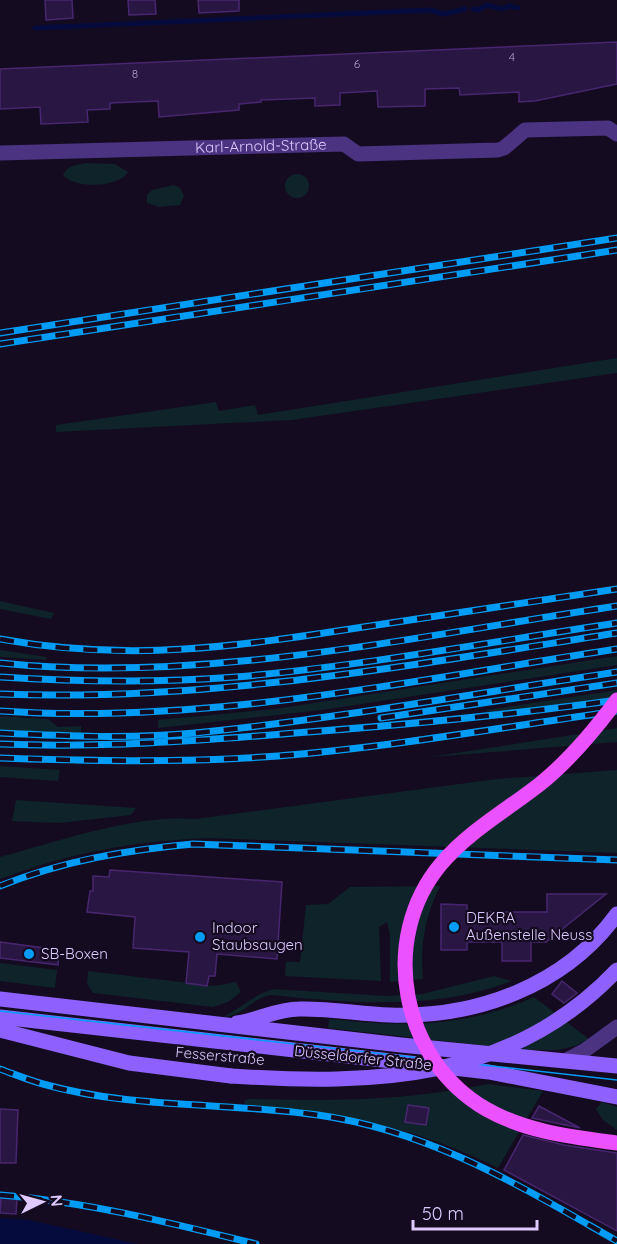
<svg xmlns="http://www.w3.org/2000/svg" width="617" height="1244" viewBox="0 0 617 1244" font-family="Quicksand,sans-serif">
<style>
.green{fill:#0e232a}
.water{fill:#060b3e}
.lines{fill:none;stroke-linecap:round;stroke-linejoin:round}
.stream{stroke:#060b3e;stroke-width:5}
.building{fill:#2a1642;stroke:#48266f;stroke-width:1.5}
.street{stroke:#4b3382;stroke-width:15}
.secondary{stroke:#8e61ff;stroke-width:15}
.tram{stroke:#009cf5;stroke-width:1.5}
.rail-casing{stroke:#009cf5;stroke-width:7}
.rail{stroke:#140b20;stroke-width:4.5;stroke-dasharray:14;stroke-linecap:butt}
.secondary-bridge{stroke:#8e61ff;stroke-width:15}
.primary-bridge{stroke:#ec51ff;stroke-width:15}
.poi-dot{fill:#009cf5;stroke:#140b20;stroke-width:2}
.labels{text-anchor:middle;stroke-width:4.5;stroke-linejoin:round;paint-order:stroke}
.number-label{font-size:12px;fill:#b19dd0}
.street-label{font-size:15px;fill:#decaff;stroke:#140b20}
.poi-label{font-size:15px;fill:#decaff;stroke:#140b20;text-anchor:start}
</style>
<rect width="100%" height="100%" fill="#140b20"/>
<path class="green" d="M 87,163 L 115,164 L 128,172 C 119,188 74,189 63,175 C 68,165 76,165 87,163 Z
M285 186a12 12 0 1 1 24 0a12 12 0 1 1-24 0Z
M 174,185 L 180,188 L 184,196 L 180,205 L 159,207 L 147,203 L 147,195 L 152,190 Z
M 617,358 L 617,373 L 292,420 L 56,432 L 56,425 L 216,402 L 219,411 L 255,405 L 258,415 Z
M 0,601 L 54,613 L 51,619 L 0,609 Z
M 0,650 L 1,650 L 47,657 L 46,660 L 0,657 Z
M 617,656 L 617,665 L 585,670 L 322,710 L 158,728 L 158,720 L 275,709 Z
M 617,690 L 617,696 L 488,714 L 487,710 Z
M 0,716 L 48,719 L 58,727 L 81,726 L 81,734 L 0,730 Z
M 617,728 L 617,742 L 431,757 Z
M 0,766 L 60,770 L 58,781 L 0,777 Z
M 617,770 L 617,853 L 208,838 C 131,842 72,852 0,879 L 0,857 C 58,841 136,814 195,819 L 497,779 Z
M 16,800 L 136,808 L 131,815 L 59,823 L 12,821 Z
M 440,886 C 425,917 420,944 423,979 L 390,982 L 390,935 L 387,922 L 379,927 L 381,981 L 285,976 L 286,962 L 300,962 L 306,905 L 328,904 L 350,887 Z
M 0,963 L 57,970 L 55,988 L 0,981 Z
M 88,971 L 214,986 L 236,982 L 241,992 L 228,1002 L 213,1007 L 93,993 L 87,984 Z
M 494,976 L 512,981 C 433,1011 352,1003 270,995 C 252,999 242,1016 224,1017 L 260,994 L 273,989 L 386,996 L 422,994 Z
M 534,997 L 589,1039 L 575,1046 L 558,1050 L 524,1050 L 328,1028 L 329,1019 C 404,1027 463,1028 534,997 Z
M 488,1084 L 543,1091 L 498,1168 C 409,1124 341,1114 244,1106 L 245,1100 L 249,1099 C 330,1101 408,1101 488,1084 Z
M 602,1102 L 617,1107 L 617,1130 L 603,1120 L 596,1109 Z"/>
<path class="water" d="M 0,1218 L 29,1220 L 138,1244 L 0,1244 Z"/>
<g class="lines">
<path class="stream" d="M 473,9 L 478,10 L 487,5 L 502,9 L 509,6 L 518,8
M 35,28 L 430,10 L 444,14 L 465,9"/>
</g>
<path class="building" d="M 45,0 L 72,0 L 73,18 L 46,20 Z
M 128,0 L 155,0 L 156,14 L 129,15 Z
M 198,0 L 239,0 L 239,11 L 199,13 Z
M 617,42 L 617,84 L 535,101 L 519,102 L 519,92 L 460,95 L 459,88 L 425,89 L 425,106 L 378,107 L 377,91 L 340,93 L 340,105 L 315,106 L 315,98 L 261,100 L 261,102 L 239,104 L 239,110 L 159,117 L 158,101 L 110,103 L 110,109 L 87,110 L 88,122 L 41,124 L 40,107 L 0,109 L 0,69 Z
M 110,870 L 282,882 L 277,959 L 217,954 L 215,976 L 209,976 L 207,986 L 186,983 L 189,952 L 133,948 L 135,917 L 87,912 L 90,891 L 93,891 L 93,876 L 109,877 Z
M 547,894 L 606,894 L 546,942 L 531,942 L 531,961 L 502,961 L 502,942 L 467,942 L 467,950 L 441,950 L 441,904 L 467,905 L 467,912 L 547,912 Z
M 0,942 L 59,950 L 58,965 L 0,958 Z
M 562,981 L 577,993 L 564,1003 L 552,994 Z
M 408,1105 L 429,1108 L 426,1125 L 405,1122 Z
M 539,1106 L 580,1128 L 532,1118 Z
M 0,1109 L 18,1110 L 16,1163 L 0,1163 Z
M 523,1135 L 564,1145 L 617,1153 L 617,1231 L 504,1170 Z
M 1,1197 L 17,1198 L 16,1214 L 0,1213 Z"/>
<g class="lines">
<g class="street">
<path id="s1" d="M 0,153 L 344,144 L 358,154 L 498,150 L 504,148 L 525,130 L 608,128 L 617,134"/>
<path d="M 567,1060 L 584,1051 L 617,1027"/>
</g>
<path class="secondary" d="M 0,999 L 401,1045 L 617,1066
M 0,1017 L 489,1072 L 617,1097
M 237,1023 C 258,1020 277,1009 299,1009 C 329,1008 359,1014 390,1015 C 476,1018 565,986 617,914
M 0,1030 L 129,1063 L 231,1076"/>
<path class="tram" d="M 0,1011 L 617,1080"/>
<g class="rail-casing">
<path id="rail" d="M 0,333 L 617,238
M 0,344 L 617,250
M 0,639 C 132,663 240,646 370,626 C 452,614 535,601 617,589
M 0,663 C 203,684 417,636 617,606
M 0,677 C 78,682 157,683 236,677 C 363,666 490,642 617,623
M 0,694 C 208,702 412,665 617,633
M 0,711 C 207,725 413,680 617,649
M 381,718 L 617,683
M 0,733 C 65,736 130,739 195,733 C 336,719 477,693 617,672
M 0,744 C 99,748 197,741 295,733 C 403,725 510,715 617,700
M 0,758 C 93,761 185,763 278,756 C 392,747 504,727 617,711
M 0,886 C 63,861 125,850 193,844 L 617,860
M 0,1069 C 14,1074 28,1080 43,1084 C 131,1109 227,1102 318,1115 C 431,1131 520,1186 617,1241
M 0,1195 C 88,1202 171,1223 256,1244"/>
</g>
<use href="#rail" class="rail"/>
<path class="secondary-bridge" d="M 231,1076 C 374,1085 511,1082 617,970"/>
<path class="primary-bridge" d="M 617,700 C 594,731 570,760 540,784 C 507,810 469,831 441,864 C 378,939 401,1060 486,1109 C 526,1132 572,1137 617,1143"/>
</g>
<g class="poi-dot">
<circle cx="454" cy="927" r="6"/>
<circle cx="200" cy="937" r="6"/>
<circle cx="29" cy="954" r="6"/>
</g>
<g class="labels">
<g class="number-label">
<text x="512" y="61">4</text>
<text x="357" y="68">6</text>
<text x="135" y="78">8</text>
</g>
<g class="street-label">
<text dy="5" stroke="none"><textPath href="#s1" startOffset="261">Karl-Arnold-Straße</textPath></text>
<text transform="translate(220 1056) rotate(5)" y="5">Fesserstraße</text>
<text transform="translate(363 1058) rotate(6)" y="5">Düsseldorfer Straße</text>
</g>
<g class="poi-label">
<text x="466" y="923">DEKRA<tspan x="466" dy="17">Außenstelle Neuss</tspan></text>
<text x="212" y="933">Indoor<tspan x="212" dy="17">Staubsaugen</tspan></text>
<text x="41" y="959">SB-Boxen</text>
</g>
</g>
<g transform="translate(42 1202) rotate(85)" stroke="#140b20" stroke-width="4.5" paint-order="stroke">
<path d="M0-4.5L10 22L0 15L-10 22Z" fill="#decaff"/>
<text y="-9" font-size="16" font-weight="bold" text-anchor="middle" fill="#decaff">N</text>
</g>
<path d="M413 1220v9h124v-9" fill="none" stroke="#decaff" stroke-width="3"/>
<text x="422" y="1220" font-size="18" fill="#decaff" stroke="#140b20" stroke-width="4.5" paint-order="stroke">50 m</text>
</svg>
